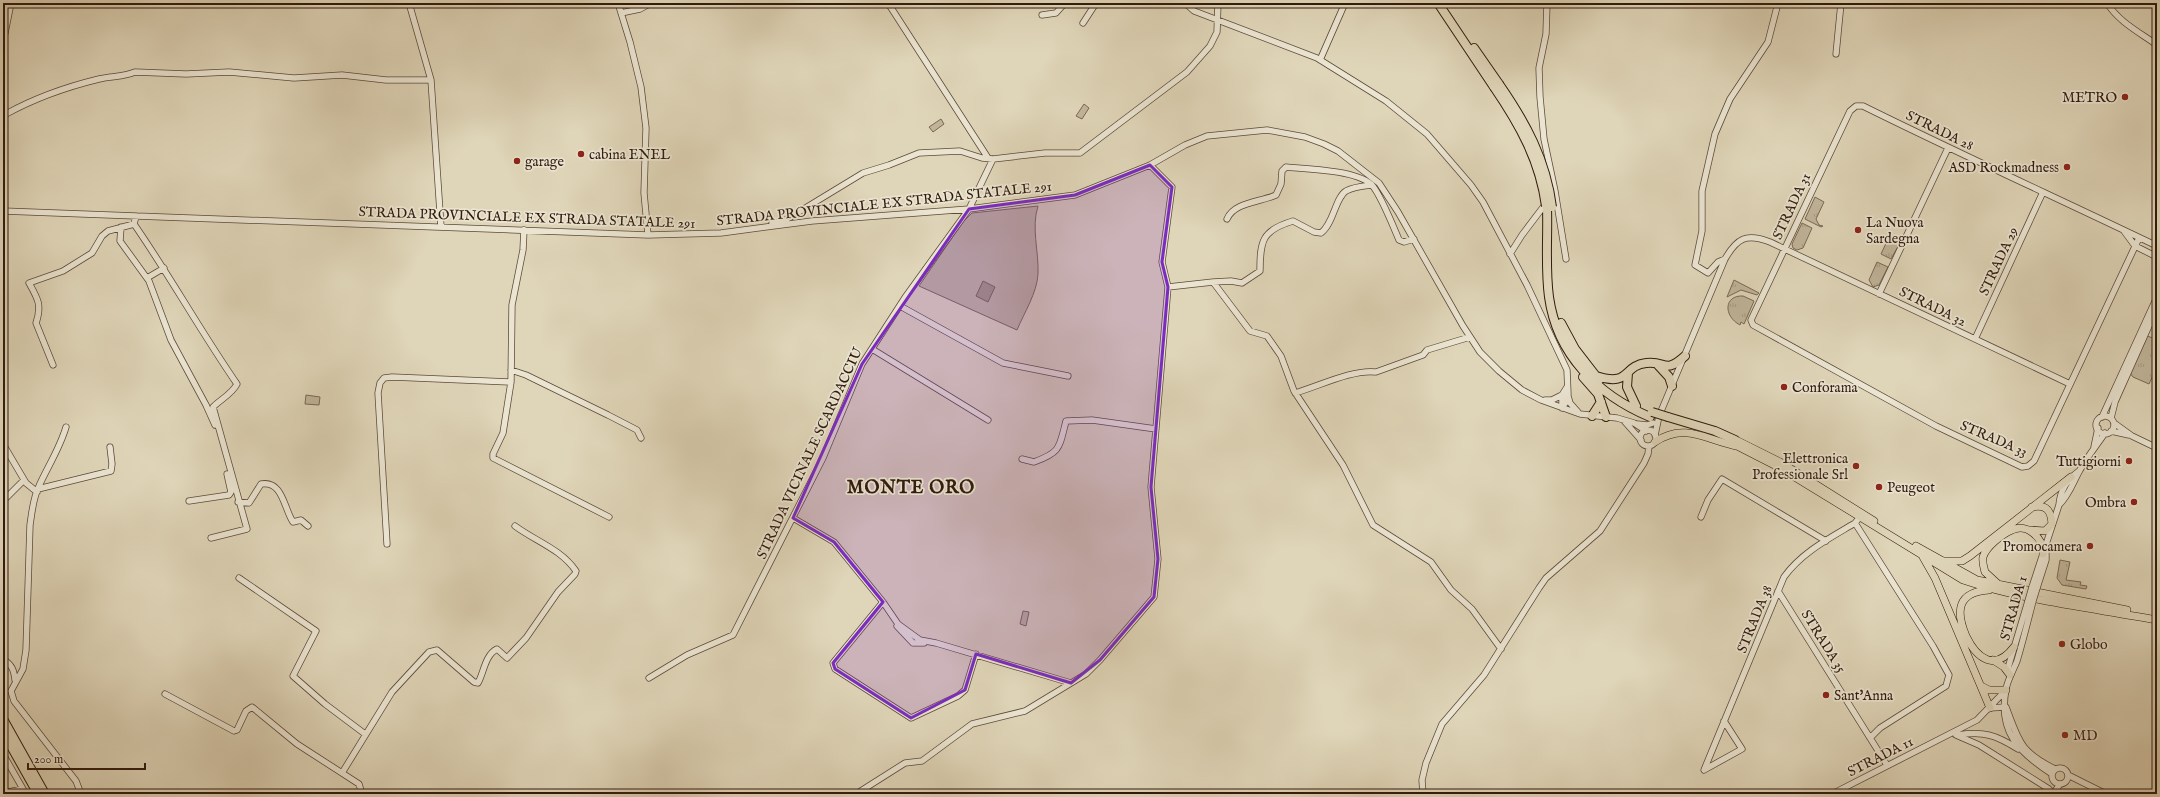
<svg xmlns="http://www.w3.org/2000/svg" width="2160" height="797" viewBox="0 0 2160 797" font-family="'IM FELL English',serif">
<style>
.grass{fill:url(#grass-tufts);stroke:#786854}
.park{fill:#c1b59b;stroke:#786854}
.water{fill:#a4957e;stroke:#766451}
.lines{fill:none;stroke-linecap:round;stroke-linejoin:round}
.minor-casing{stroke:#5c4938;stroke-width:7}
.major-casing{stroke:#301a0d;stroke-width:8}
.highway-casing{stroke:#301a0d;stroke-width:10}
.minor{stroke:#eae4d1;stroke-width:5.5}
.major{stroke:#dfd5b8;stroke-width:7}
.highway{stroke:#dfd5b8;stroke-width:8}
.minor-bridge-casing{stroke:#5c4938;stroke-width:7;stroke-linecap:butt}
.highway-bridge-casing{stroke:#301a0d;stroke-width:10;stroke-linecap:butt}
.minor-bridge{stroke:#eae4d1;stroke-width:5.5}
.highway-bridge{stroke:#dfd5b8;stroke-width:8}
.marked{fill:#7b2cbf;fill-opacity:0.2;stroke:#7b2cbf;stroke-width:3;stroke-linejoin:round}
.poi-dot{fill:#8f2418;stroke:#eae4d1;stroke-width:1.5}
.labels{text-anchor:middle;stroke-width:3.5;stroke-linejoin:round;paint-order:stroke}
.poi-label{font-size:14px;fill:#301a0d;stroke:#eae4d1;text-anchor:start}
.street-label{font-size:14px;fill:#301a0d;stroke:#eae4d1}
.district-label{font-size:18px;font-weight:bold;letter-spacing:1px;fill:#301a0d;stroke:#eae4d1}
</style>
<defs>
<pattern id="grass-tufts" width="24" height="20" patternUnits="userSpaceOnUse"><rect width="24" height="20" fill="#c1b59b"/><path d="M3 7l-1-3M5 7V3M7 7l1-3M15 17l-1-3M17 17v-4M19 17l1-3" fill="none" stroke="#a69b84"/></pattern>
</defs>
<rect width="100%" height="100%" fill="#dfd5b8"/>
<filter id="stains"><feTurbulence type="fractalNoise" baseFrequency=".005" numOctaves="4"/><feColorMatrix values="0 0 0 0 .2 0 0 0 0 .09 0 0 0 0 .02 0 0 0 .5 -.17"/></filter>
<radialGradient id="worn" r=".72"><stop offset=".6" stop-color="#630" stop-opacity="0"/><stop offset="1" stop-color="#630" stop-opacity=".3"/></radialGradient>
<path class="grass" d="M 1815,197 L 1824,202 L 1816,219 L 1819,225 L 1823,226 L 1821,227 L 1805,219 Z
M 1802,223 L 1812,228 L 1803,248 L 1797,250 L 1793,248 L 1792,244 Z
M 1890,235 L 1901,241 L 1891,259 L 1881,254 Z
M 1877,262 L 1888,267 L 1879,285 L 1873,287 L 1869,280 Z
M 1734,280 L 1759,293 L 1757,295 L 1741,290 L 1727,297 Z
M 1743,296 L 1754,301 L 1744,324 L 1741,322 L 1740,325 C 1723,316 1724,295 1743,296 Z
M 2157,331 L 2157,367 L 2149,384 L 2133,377 L 2130,373 L 2147,336 L 2153,338 Z
M 2060,560 L 2070,562 L 2066,580 L 2081,582 L 2080,585 L 2087,586 L 2086,589 L 2062,585 L 2057,578 Z"/>
<path class="park" d="M 1084,104 L 1089,108 L 1082,119 L 1076,116 Z
M 941,119 L 944,124 L 933,132 L 929,127 Z
M 1038,206 C 1031,228 1039,251 1038,274 C 1037,293 1024,313 1017,330 L 919,286 L 963,222 L 972,213 Z
M 306,395 L 320,397 L 319,405 L 305,404 Z
M 1023,611 L 1029,612 L 1026,626 L 1020,624 Z"/>
<path class="water" d="M 983,281 L 995,287 L 988,302 L 976,296 Z"/>
<g class="lines">
<g class="minor-casing">
<path id="minor" d="M 409,3 L 431,80 L 441,227
M 618,3 L 630,42 L 641,87 L 646,128 L 644,193 L 648,235
M 888,3 L 988,158
M 1185,3 L 1194,11 L 1317,58 L 1386,101 L 1427,134 L 1471,185 L 1483,202 L 1527,285 L 1567,370 L 1568,394 L 1566,402 L 1562,408
M 1547,3 L 1546,34 L 1539,68 L 1540,97 L 1544,139 L 1555,191 L 1566,259
M 2107,3 C 2119,22 2139,32 2157,45
M 621,13 L 640,9 L 651,3
M 1042,15 L 1056,13 L 1065,3
M 1083,23 L 1096,3
M 3,43 L 11,3
M 1836,54 L 1841,3
M 1320,60 L 1345,3
M 3,113 L 6,114 C 35,98 66,87 99,79 C 111,76 124,77 135,72 L 186,74 L 229,72 L 294,78 L 342,75 L 386,80 L 431,80
M 3,211 L 648,235 L 721,233 L 812,221 L 969,209 L 1075,195 L 1150,165 L 1185,145 L 1207,136 L 1267,130 L 1305,137 L 1324,144 L 1338,151 L 1379,183 L 1398,212 L 1463,326 L 1480,352 L 1499,371 L 1522,390 L 1541,400 L 1580,414 L 1617,418 L 1634,423 L 1646,431
M 1227,219 C 1234,202 1261,202 1276,195 L 1281,184 L 1282,171 L 1286,167 C 1308,169 1354,170 1371,184 C 1380,193 1394,228 1399,240 L 1404,242 L 1414,239
M 772,223 L 784,221 L 863,173 L 889,165 L 919,153 L 960,151 L 982,158 L 993,159 L 1045,153 L 1080,153 L 1187,72 L 1210,46 L 1217,32 L 1218,3
M 134,224 C 170,276 201,332 237,384 C 232,394 221,399 213,407 L 247,529 L 211,538
M 121,227 L 120,241 L 149,281 L 171,340 L 206,405 L 215,425
M 2124,231 L 2135,246 L 2157,257
M 2139,238 L 2034,461 L 2028,466 L 2022,467 L 1936,426 L 1753,325 L 1751,320 L 1850,111 L 1856,106 L 1863,106 C 1960,154 2059,199 2157,246
M 1510,254 L 1522,235 L 1547,202
M 1725,259 L 1718,262 L 1708,273 L 1695,265 L 1702,231 L 1702,191 L 1715,134 L 1730,99 L 1768,42 L 1778,3
M 147,278 L 164,268
M 1213,282 L 1231,281 L 1242,283 L 1260,271 C 1260,241 1262,230 1293,221 L 1314,232 L 1321,233 C 1334,223 1335,198 1346,191 C 1353,187 1363,186 1371,185
M 1168,287 L 1213,282 L 1250,331 L 1267,336 L 1281,356 L 1294,391 L 1343,465 L 1373,525 L 1431,562 L 1451,590 L 1472,609 L 1501,649
M 1879,294 L 1948,148
M 900,306 L 1003,363 L 1068,376
M 1975,339 L 2043,192
M 872,349 L 988,420
M 53,365 L 36,323 C 42,305 38,299 29,283 L 63,271 L 92,253 L 102,236 L 108,231 L 134,224 L 136,216
M 511,370 L 526,375 L 608,415 L 637,430 L 641,438
M 511,382 L 503,433 L 493,454 L 493,458 L 609,517
M 1295,393 C 1319,386 1353,369 1376,372 L 1423,355 L 1427,350 L 1470,337
M 1568,396 L 1570,403 L 1578,412
M 1545,400 L 1552,400 L 1562,395
M 1562,408 L 1562,395 L 1567,387
M2096 425a9 9 0 1 1 18 0a9 9 0 1 1-18 0Z
M 2102,417 L 2157,297
M 2111,418 L 2115,402 L 2157,308
M 1625,422 L 1641,440
M 2114,423 L 2132,436 L 2157,448
M 1637,424 L 1647,425 L 1653,423
M 66,427 C 60,448 48,466 39,486 C 33,498 32,512 30,525 L 26,650 L 23,669 L 11,691 L 14,701 L 76,781 L 81,794
M1640 438a8 8 0 1 1 16 0a8 8 0 1 1-16 0Z
M 2111,431 L 2129,435
M 1655,435 L 1659,416 L 1725,259 C 1737,238 1746,233 1770,242 L 2070,384
M 3,444 L 26,483 L 37,492
M 2094,447 L 2098,428
M 1022,459 L 1034,462 C 1061,452 1059,448 1066,421 L 1092,420 L 1156,429
M 38,489 L 111,471 L 112,464 L 110,447
M 3,501 L 24,480
M 189,501 L 229,495 L 231,492 L 227,474
M 238,502 L 249,503 L 261,484 C 283,480 284,509 293,522 L 301,520 L 308,526
M 2059,505 C 2070,494 2073,482 2080,470 C 2087,457 2097,445 2105,433
M 1701,517 L 1708,500 L 1722,479 L 1826,541
M 793,518 L 834,542 L 883,602 L 898,624 L 920,640 L 936,643 L 1071,683
M 1855,523 L 1933,646 L 1949,675 L 1946,686 L 1880,728 L 1870,738
M 387,544 L 378,393 L 380,383 L 384,378 L 392,377 L 511,382 L 512,305 L 523,250 L 524,230
M 239,578 L 316,631 L 293,676 L 325,704 L 365,734
M 2032,587 L 2059,505 C 2060,490 2068,479 2079,471
M 2037,588 L 2046,560 L 2046,549
M 1778,591 L 1887,765
M 2033,601 C 2028,621 2023,641 2017,661 C 2013,671 2008,679 2006,689 C 1998,732 2018,752 2052,774
M 883,602 L 833,663 L 835,669 L 911,718 L 958,696 L 965,690 L 976,654
M 897,626 L 913,643 L 924,643
M 3,659 C 12,665 14,670 15,680
M 2009,673 L 2008,668 L 2028,601
M 649,678 L 687,655 L 733,635 L 823,458 L 862,364 L 906,296 L 969,209 L 993,159
M 165,694 L 234,731 L 237,730 L 246,711 L 252,707 L 297,744 L 359,784 L 362,794
M 2006,707 C 2019,741 2019,751 2055,769
M 1990,708 L 2005,707
M 1724,721 L 1742,749 L 1704,770 L 1784,577 C 1802,552 1830,538 1855,523 L 1860,517
M 1956,735 L 1979,745 L 2049,789
M 1958,735 C 1984,731 1996,735 2018,749
M 3,754 L 23,789 L 3,793
M2052 776a8 8 0 1 1 16 0a8 8 0 1 1-16 0Z
M 342,773 L 392,692 L 429,652 L 437,650 L 474,682 L 478,683 C 484,672 485,655 497,649 L 507,658 L 526,638 L 558,592 L 575,574 L 576,571 C 561,549 535,541 515,526
M 2068,775 L 2106,794
M 856,794 L 905,763 L 922,761 L 972,724 L 1025,711 L 1086,674 L 1100,660 L 1154,597 L 1158,559 L 1151,487 L 1168,287 L 1162,262 L 1172,187 L 1150,165
M 1423,794 L 1422,780 L 1426,763 L 1442,724 L 1484,675 L 1539,588 L 1546,578 L 1600,531 L 1644,463 L 1648,454 L 1649,446
M 1832,794 L 1977,720 L 2006,690
M 2053,794 L 2060,784"/>
</g>
<g class="major-casing">
<path id="major" d="M 1738,441 L 1780,462 L 1874,521
M 1655,442 C 1685,422 1706,440 1736,446
M 1733,444 L 1780,468 L 1963,580 C 2025,601 2092,608 2157,620
M 2030,530 L 2045,531 L 2052,524 C 2051,511 2047,504 2032,507
M 1916,546 L 1977,580 L 2127,610
M 1923,557 L 1935,578 L 1990,708
M 1944,561 L 1962,561 L 1970,556 L 2071,477
M 1997,583 L 1985,572 C 1984,568 1982,562 1983,557 C 1986,547 2002,534 2012,530 C 2027,523 2044,538 2043,554
M 1989,590 C 1958,592 1955,610 1966,636 C 1977,659 1995,672 2014,647
M 1993,660 L 2004,667 L 2010,675
M 1981,686 L 1989,690 L 2006,690"/>
</g>
<g class="highway-casing">
<path id="highway" d="M 1438,3 L 1494,87
M 1474,48 L 1499,84
M 1547,208 C 1548,237 1545,268 1549,297 C 1557,355 1598,395 1650,417
M 1561,323 L 1575,349 L 1599,380
M 1658,365 L 1669,377 L 1672,386
M 1628,373 L 1627,387 L 1636,406
M 1596,376 C 1631,387 1622,366 1646,363 C 1666,360 1664,375 1685,356
M 1583,377 L 1598,394 L 1606,417
M 1592,416 L 1601,402
M 1668,417 L 1715,431 L 1735,440
M 3,719 L 45,794
M 3,732 L 38,794"/>
</g>
<use href="#minor" class="minor"/>
<use href="#major" class="major"/>
<use href="#highway" class="highway"/>
<g class="minor-bridge-casing">
<path id="minor-bridge" d="M 2028,601 L 2032,587
M 2033,601 L 2037,588"/>
</g>
<g class="highway-bridge-casing">
<path id="highway-bridge" d="M 1499,84 C 1526,123 1546,160 1552,207
M 1494,87 C 1520,125 1540,161 1546,206
M 1652,412 L 1668,417"/>
</g>
<use href="#minor-bridge" class="minor-bridge"/>
<use href="#highway-bridge" class="highway-bridge"/>
</g>
<path class="marked" d="M 1150,165 L 1172,187 L 1162,262 L 1168,287 L 1151,487 L 1158,559 L 1154,597 L 1100,660 L 1071,683 L 976,654 L 965,690 L 911,718 L 835,669 L 833,663 L 883,602 L 834,542 L 793,518 L 862,364 L 969,209 L 1075,195 Z"/>
<g class="poi-dot">
<circle cx="2125" cy="97" r="4"/>
<circle cx="581" cy="154" r="4"/>
<circle cx="517" cy="161" r="4"/>
<circle cx="2067" cy="167" r="4"/>
<circle cx="1858" cy="230" r="4"/>
<circle cx="1784" cy="387" r="4"/>
<circle cx="2129" cy="461" r="4"/>
<circle cx="1856" cy="466" r="4"/>
<circle cx="1879" cy="487" r="4"/>
<circle cx="2134" cy="502" r="4"/>
<circle cx="2090" cy="546" r="4"/>
<circle cx="2062" cy="644" r="4"/>
<circle cx="1826" cy="695" r="4"/>
<circle cx="2065" cy="735" r="4"/>
</g>
<g class="labels">
<g class="poi-label">
<text x="2117" y="102" text-anchor="end">METRO</text>
<text x="589" y="159">cabina ENEL</text>
<text x="525" y="166">garage</text>
<text x="2059" y="172" text-anchor="end">ASD Rockmadness</text>
<text x="1866" y="227">La Nuova<tspan x="1866" dy="16">Sardegna</tspan></text>
<text x="1792" y="392">Conforama</text>
<text x="1848" y="463" text-anchor="end">Elettronica<tspan x="1848" dy="16">Professionale Srl</tspan></text>
<text x="2121" y="466" text-anchor="end">Tuttigiorni</text>
<text x="1887" y="492">Peugeot</text>
<text x="2126" y="507" text-anchor="end">Ombra</text>
<text x="2082" y="551" text-anchor="end">Promocamera</text>
<text x="2070" y="649">Globo</text>
<text x="1834" y="700">Sant'Anna</text>
<text x="2073" y="740">MD</text>
</g>
<g class="street-label">
<text transform="translate(1940 130) rotate(26)" y="5">STRADA 28</text>
<text transform="translate(884 203) rotate(-6)" y="5">STRADA PROVINCIALE EX STRADA STATALE 291</text>
<text transform="translate(1791 206) rotate(-65)" y="5">STRADA 31</text>
<text transform="translate(527 217) rotate(2)" y="5">STRADA PROVINCIALE EX STRADA STATALE 291</text>
<text transform="translate(1998 261) rotate(-65)" y="5">STRADA 29</text>
<text transform="translate(1933 306) rotate(26)" y="5">STRADA 32</text>
<text transform="translate(1994 438) rotate(23)" y="5">STRADA 33</text>
<text transform="translate(809 453) rotate(-65)" y="5">STRADA VICINALE SCARDACCIU</text>
<text transform="translate(2013 608) rotate(-74)" y="5">STRADA 1</text>
<text transform="translate(1754 619) rotate(-68)" y="5">STRADA 38</text>
<text transform="translate(1824 641) rotate(58)" y="5">STRADA 35</text>
<text transform="translate(1880 756) rotate(-27)" y="5">STRADA 11</text>
</g>
<g class="district-label">
<text x="911" y="493">MONTE ORO</text>
</g>
</g>
<rect width="2160" height="797" fill="none" stroke="#dfd5b8" stroke-width="16"/>
<rect x="4" y="4" width="2152" height="789" fill="none" stroke="#301a0d" stroke-width="2"/>
<rect x="8" y="8" width="2144" height="781" fill="none" stroke="#301a0d"/>
<path d="M28 763v6h117v-6" fill="none" stroke="#301a0d" stroke-width="2"/>
<text x="34" y="763" font-size="12" fill="#301a0d" stroke="#eae4d1" stroke-width="3" paint-order="stroke">200 m</text>
<rect width="100%" height="100%" filter="url(#stains)"/>
<rect width="100%" height="100%" fill="url(#worn)"/>
</svg>
